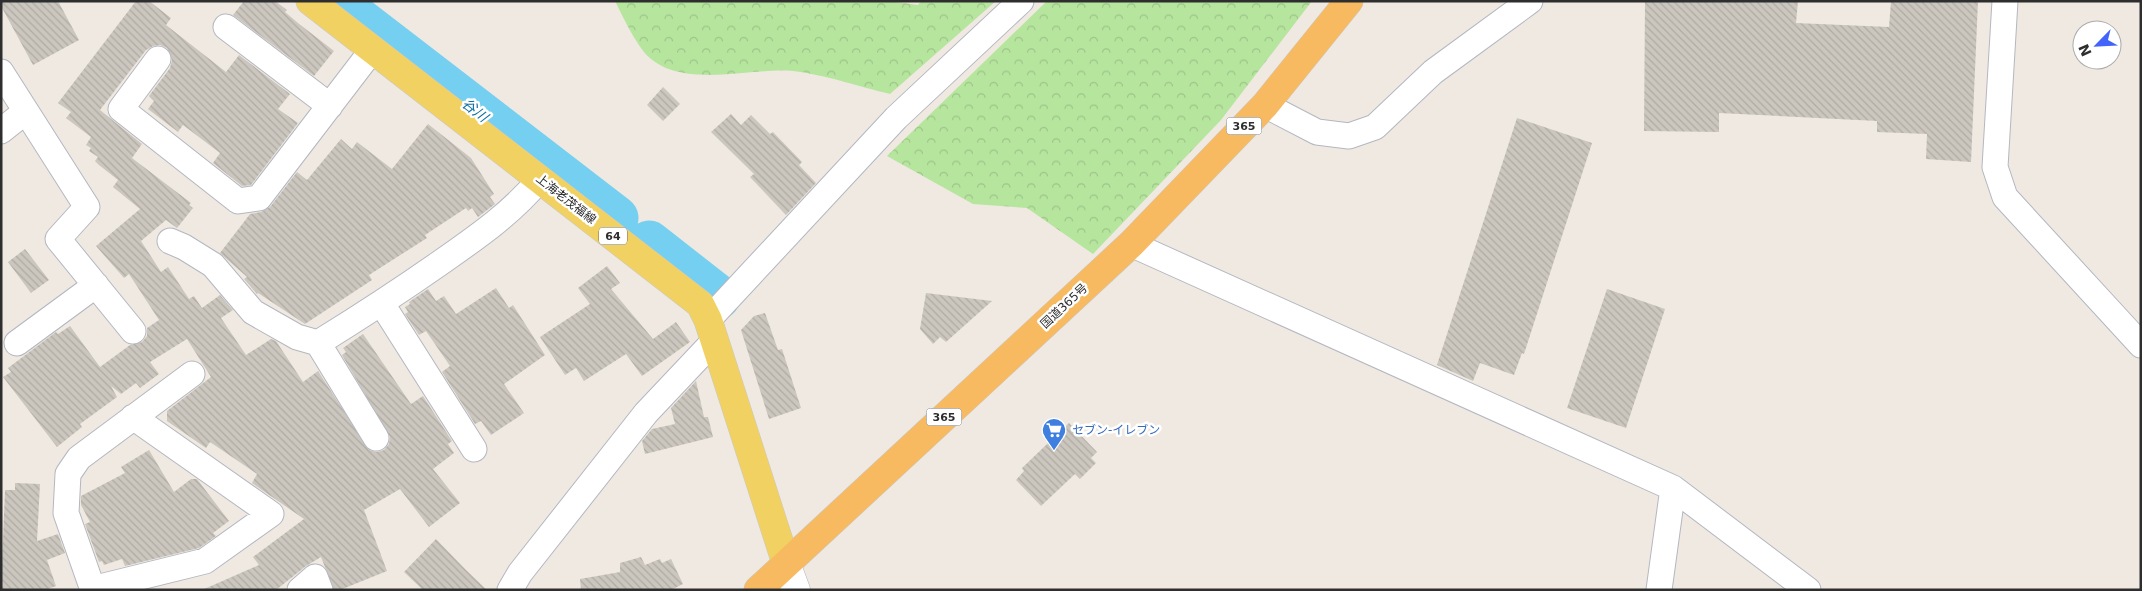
<svg xmlns="http://www.w3.org/2000/svg" width="2142" height="591" viewBox="0 0 2142 591" font-family="'DejaVu Sans','Noto Sans JP',sans-serif">
<style>
.forest{fill:url(#forest-crowns)}
.lines{fill:none;stroke-linecap:round;stroke-linejoin:round}
.river{stroke:#75cff0;stroke-width:45}
.building{fill:url(#building-back-hatch)}
.minor-casing{stroke:#b4b7c1;stroke-width:27}
.secondary-casing{stroke:#b4b7c1;stroke-width:29}
.primary-casing{stroke:#c9c9c9;stroke-width:29}
.trunk-casing{stroke:#c9c9c9;stroke-width:29}
.minor{stroke:#fff;stroke-width:25}
.secondary{stroke:#fff;stroke-width:28}
.primary{stroke:#f2d163;stroke-width:28}
.trunk{stroke:#f8ba60;stroke-width:28}
.labels{text-anchor:middle;stroke-width:5;stroke-linejoin:round;paint-order:stroke}
.shield{fill:#fff;stroke:#6d6d6d;stroke-width:1}
.shield-label{font-size:11px;font-weight:bold;fill:#2e2e2e}
.street-label{font-size:12px;fill:#2e2e2e;stroke:#fff}
.shop-label{font-size:12px;fill:#366cbe;stroke:#fff;text-anchor:start}
.water-label{font-size:14px;font-style:italic;fill:#0d6fa3;stroke:#fff}
</style>
<defs>
<pattern id="forest-crowns" width="20" height="18" patternUnits="userSpaceOnUse" patternTransform="scale(1.25)"><rect width="20" height="18" fill="#b6e59e"/><path d="M2 6a3 3 0 1 1 6 0M12 15a3 3 0 1 1 6 0" fill="none" stroke="#9dc588"/></pattern>
<pattern id="building-back-hatch" width="6" height="6" patternUnits="userSpaceOnUse" patternTransform="scale(1.25)"><rect width="6" height="6" fill="#cbc7bf"/><path d="M-1 5l2 2M0 0l6 6M5-1l2 2" fill="none" stroke="#afaba4"/></pattern>
</defs>
<rect width="100%" height="100%" fill="#efe9e1"/>
<path class="forest" d="M 615,1 L 889,1 L 918,5 L 921,1 L 996,1 L 890,94 C 861,87 822,74 793,71 C 748,67 672,93 641,48 C 631,34 623,17 615,1 Z
M 1047,1 L 1312,1 L 1221,120 L 1093,254 L 1027,208 L 973,204 L 887,156 Z"/>
<g class="lines">
<path class="river" d="M 334,1 L 616,218
M 649,243 L 718,297"/>
</g>
<path class="building" d="M 1,1 L 58,1 L 79,40 L 33,65 L 1,6 Z
M 136,1 L 149,1 L 171,18 L 166,25 L 226,72 L 239,55 L 290,94 L 278,109 L 298,123 L 251,185 L 242,186 L 213,163 L 220,153 L 183,125 L 178,132 L 148,109 L 154,101 L 149,96 L 170,68 L 172,60 L 167,48 L 160,45 L 153,46 L 146,50 L 100,110 L 142,144 L 132,158 L 191,203 L 189,205 L 193,208 L 177,228 L 166,220 L 141,241 L 161,272 L 168,267 L 189,299 L 194,296 L 202,308 L 220,295 L 233,310 L 221,318 L 246,355 L 271,339 L 276,341 L 303,382 L 318,371 L 369,450 L 377,452 L 384,450 L 389,444 L 390,437 L 342,355 L 346,352 L 343,348 L 363,334 L 411,404 L 423,396 L 452,441 L 448,444 L 454,453 L 433,469 L 460,503 L 429,527 L 400,489 L 364,510 L 387,571 L 340,590 L 334,590 L 321,557 L 306,566 L 276,590 L 202,590 L 259,565 L 253,557 L 304,519 L 252,483 L 257,474 L 210,442 L 206,448 L 167,421 L 167,411 L 211,377 L 187,339 L 150,362 L 159,374 L 140,388 L 136,383 L 121,394 L 111,386 L 117,397 L 80,424 L 82,427 L 57,447 L 3,377 L 11,372 L 8,368 L 56,332 L 58,334 L 70,326 L 100,367 L 130,345 L 142,342 L 147,336 L 147,328 L 159,320 L 129,274 L 124,278 L 96,246 L 140,209 L 113,187 L 118,180 L 99,165 L 95,161 L 98,157 L 89,151 L 91,148 L 86,145 L 91,137 L 66,118 L 71,112 L 58,103 Z
M 244,1 L 275,1 L 287,10 L 285,12 L 298,23 L 334,51 L 314,76 L 233,15 Z
M 1645,1 L 1798,1 L 1796,23 L 1889,27 L 1891,1 L 1978,1 L 1971,162 L 1926,159 L 1927,134 L 1877,132 L 1877,121 L 1719,113 L 1719,132 L 1644,131 Z
M 663,87 L 680,104 L 663,121 L 647,105 Z
M 731,114 L 741,125 L 751,115 L 770,134 L 773,132 L 802,162 L 799,165 L 816,183 L 786,215 L 750,177 L 754,174 L 711,132 Z
M 1517,118 L 1592,143 L 1524,354 L 1522,353 L 1514,375 L 1480,363 L 1473,381 L 1437,365 Z
M 428,124 L 471,158 L 494,194 L 490,197 L 495,204 L 478,217 L 472,208 L 468,211 L 466,208 L 425,235 L 427,238 L 369,275 L 372,280 L 305,324 L 258,293 L 257,294 L 244,279 L 247,277 L 220,253 L 250,214 L 261,212 L 270,207 L 297,172 L 307,180 L 341,139 L 352,149 L 357,142 L 392,169 Z
M 25,249 L 49,280 L 31,293 L 8,262 Z
M 607,266 L 620,283 L 611,289 L 653,339 L 676,322 L 690,342 L 642,376 L 626,354 L 584,381 L 576,368 L 565,375 L 540,337 L 590,304 L 578,288 Z
M 496,288 L 509,308 L 513,305 L 545,355 L 504,384 L 524,413 L 491,435 L 481,421 L 475,424 L 442,372 L 450,366 L 426,331 L 419,335 L 405,314 L 408,312 L 405,307 L 410,304 L 409,302 L 428,289 L 436,301 L 444,296 L 456,314 Z
M 1607,289 L 1665,309 L 1626,428 L 1567,408 Z
M 926,293 L 992,301 L 946,342 L 940,337 L 933,344 L 920,329 Z
M 765,313 L 778,350 L 782,349 L 801,408 L 769,419 L 741,330 L 754,316 Z
M 696,381 L 704,417 L 708,417 L 713,437 L 645,454 L 642,441 L 652,429 L 675,424 L 671,408 Z
M 1069,423 L 1097,452 L 1091,458 L 1096,463 L 1080,479 L 1075,474 L 1041,506 L 1016,480 L 1024,471 L 1022,468 Z
M 149,450 L 174,492 L 191,479 L 197,479 L 229,521 L 213,533 L 216,536 L 199,548 L 125,566 L 122,559 L 104,565 L 102,561 L 99,562 L 85,524 L 90,522 L 81,505 L 81,496 L 125,473 L 121,467 Z
M 15,483 L 40,484 L 37,541 L 58,534 L 65,553 L 47,560 L 56,586 L 45,590 L 1,590 L 5,490 L 15,490 Z
M 436,539 L 466,570 L 487,590 L 423,590 L 404,572 Z
M 641,557 L 645,565 L 660,559 L 662,563 L 671,559 L 683,584 L 671,590 L 581,590 L 580,579 L 620,572 L 620,563 Z"/>
<g class="lines">
<g class="minor-casing">
<path id="minor" d="M 2005,1 L 1995,167 L 2005,197 L 2141,345
M 226,27 L 330,106
M 158,59 L 121,109 L 238,201 L 259,198 L 373,49
M 1,72 L 87,207 L 58,239 L 133,331
M 1265,105 L 1317,132 L 1349,136 L 1375,127 L 1433,72 L 1530,1
M 1,131 L 25,112
M 170,241 L 184,247 L 213,265 L 253,312 L 297,337 L 318,343 L 376,438
M 1131,244 L 1673,488 L 1808,590
M 382,304 L 474,449
M 708,320 L 896,118 L 1021,1
M 17,343 L 96,285
M 318,343 C 360,317 400,291 440,263 C 477,237 512,213 540,179
M 92,589 L 205,561 L 271,514 L 133,417
M 93,590 L 66,513 L 68,474 L 79,458 L 192,374
M 300,590 L 315,577 L 320,590
M 510,590 L 520,573 L 646,413 L 714,341
M 1659,590 L 1673,488"/>
</g>
<g class="secondary-casing">
<path id="secondary" d="M 786,563 L 796,590"/>
</g>
<g class="primary-casing">
<path id="primary" d="M 310,1 L 700,304 L 708,320 L 786,563"/>
</g>
<g class="trunk-casing">
<path id="trunk" d="M 758,590 L 1131,244 L 1265,105 L 1349,1"/>
</g>
<use href="#minor" class="minor"/>
<use href="#secondary" class="secondary"/>
<use href="#primary" class="primary"/>
<use href="#trunk" class="trunk"/>
</g>
<defs>
<g id="supermarket-pin" transform="scale(1.25)"><path d="M0 17L-7.5 6A9.5 9.5 0 1 1 7.5 6Z" fill="#3f7fe0" stroke="#fff"/><path d="M-6-5.5h2.5l.6 2H6L4.5 2H-2.5L-4.4-4H-6ZM-1.5 3.2a1.3 1.3 0 1 0 .1 0ZM3 3.2a1.3 1.3 0 1 0 .1 0Z" fill="#fff"/></g>
</defs>
<g fill-rule="evenodd">
<use href="#supermarket-pin" x="1054" y="430"/>
</g>
<g class="labels">
<g class="shield">
<rect x="1226.5" y="117.5" width="35" height="17" rx="4"/>
<rect x="599" y="227.5" width="28" height="17" rx="4"/>
<rect x="926.5" y="408.5" width="35" height="17" rx="4"/>
</g>
<g class="shield-label">
<text x="1244" y="130">365</text>
<text x="613" y="240">64</text>
<text x="944" y="421">365</text>
</g>
<g class="street-label">
<text transform="translate(566 199) rotate(38)" y="4">上海老茂福線</text>
<text transform="translate(1064 306) rotate(-43)" y="4">国道365号</text>
</g>
<g class="shop-label">
<text x="1072" y="434">セブン-イレブン</text>
</g>
<g class="water-label">
<text transform="translate(475 110) rotate(38)" y="5">谷川</text>
</g>
</g>
<rect width="2142" height="591" fill="none" stroke="#2e2e2e" stroke-width="5"/>
<g transform="translate(2097 45) rotate(246)"><circle r="24" fill="#ffffff" stroke="#ababab"/>
<path d="M0-4L9 19L0 12L-9 19Z" fill="#4264fb"/>
<text y="-8" font-size="14" font-weight="bold" text-anchor="middle" fill="#2e2e2e">N</text>
</g>
</svg>
